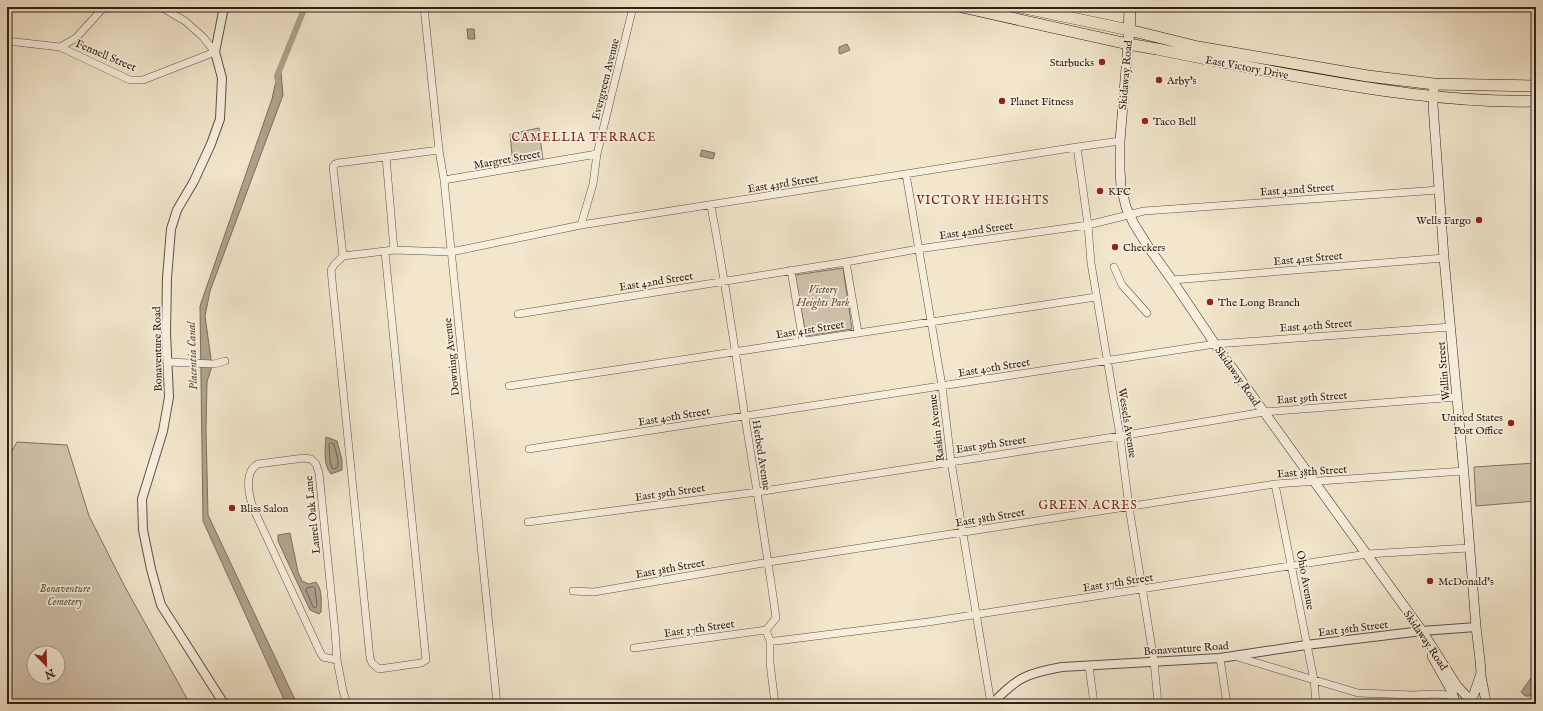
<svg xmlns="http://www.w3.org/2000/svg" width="1543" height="711" viewBox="0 0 1543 711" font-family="'IM FELL English',serif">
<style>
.green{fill:#d1c4ad;stroke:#7f7262;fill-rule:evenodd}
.water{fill:#afa38e;stroke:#7b6f5e}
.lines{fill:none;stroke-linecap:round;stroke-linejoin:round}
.shore{stroke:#6e6252;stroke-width:1}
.canal{stroke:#afa38e;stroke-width:6}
.minor-casing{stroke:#5e5244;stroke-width:8}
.tertiary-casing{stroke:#5e5244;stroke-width:10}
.secondary-casing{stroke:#2d2017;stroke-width:10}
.primary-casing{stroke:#2d2017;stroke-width:12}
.minor{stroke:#f7efde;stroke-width:7}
.tertiary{stroke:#f7efde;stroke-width:8}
.secondary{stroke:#f7efde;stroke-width:9}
.primary{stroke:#f2e6cc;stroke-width:11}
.poi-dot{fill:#8f2418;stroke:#f7efde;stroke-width:1.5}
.labels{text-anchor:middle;stroke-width:3.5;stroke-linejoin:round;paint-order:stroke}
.street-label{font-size:11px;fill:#2d2017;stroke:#f7efde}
.poi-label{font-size:11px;fill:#2d2017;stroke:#f7efde;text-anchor:start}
.park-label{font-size:11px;font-style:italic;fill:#5e5144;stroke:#f7efde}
.neighbourhood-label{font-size:12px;letter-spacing:1px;fill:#7a1f14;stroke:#f7efde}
.water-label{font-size:12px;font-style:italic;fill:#5a4e41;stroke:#f7efde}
</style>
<rect width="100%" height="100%" fill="#f2e6cc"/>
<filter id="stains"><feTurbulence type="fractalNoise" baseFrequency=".005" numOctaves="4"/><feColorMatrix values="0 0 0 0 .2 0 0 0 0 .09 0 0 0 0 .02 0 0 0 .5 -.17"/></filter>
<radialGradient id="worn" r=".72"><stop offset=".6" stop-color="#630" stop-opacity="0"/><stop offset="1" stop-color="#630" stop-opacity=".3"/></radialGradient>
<path class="green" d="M 539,128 L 543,160 L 513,165 L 510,134 Z
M 843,268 L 852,329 L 806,336 L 795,275 Z
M 17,442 L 67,445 L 89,516 L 125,587 L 190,704 L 7,704 L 7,460 ZM 34,653 L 58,653 L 58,677 L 34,677 Z
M 1536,463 L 1536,501 L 1476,506 L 1474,467 Z"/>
<path class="water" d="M 302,14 L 281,72 L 283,95 L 210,291 L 205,316 L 212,366 L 207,382 L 206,429 L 208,515 L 297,704 L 286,704 L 203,521 L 200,306 L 272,99 L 277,76 Z
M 467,29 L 474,29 L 475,39 L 468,39 Z
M 847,44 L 850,50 L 840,54 L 839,53 L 839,47 Z
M 702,150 L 715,153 L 713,159 L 700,156 Z
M 326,437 L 337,441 L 342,460 L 342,470 L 331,474 C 323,465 325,449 326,437 Z
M 290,533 L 298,572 L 302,581 L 309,584 L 316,582 C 323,591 321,602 321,612 L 319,614 L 310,610 L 278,541 L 278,535 Z
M 1536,671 L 1536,696 L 1525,696 L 1521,692 Z"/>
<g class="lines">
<path class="shore" d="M 331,443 L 334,444 L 338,460 L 338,467 L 334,469 L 332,468 L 330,461 L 329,445 Z
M 313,587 L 315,588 L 317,606 L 315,608 L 313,607 L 306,590 L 307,588 Z"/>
<path class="canal" d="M 278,82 L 277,76 L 305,7"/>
<g class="minor-casing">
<path id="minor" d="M 424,7 L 439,150 L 444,180 L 497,704
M 7,41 L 60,47 L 130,80 L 143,80 L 215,52 L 203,37 L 185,21 L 161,7
M 60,47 L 76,38 L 104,7
M 1077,147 L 1088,225 L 1091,263 L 1120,436 L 1129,507 L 1154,661 L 1158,704
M 386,157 L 394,250
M 906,174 L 942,386 L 951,461 L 991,704
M 444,180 L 597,154
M 711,206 C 724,276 735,347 745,418 C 756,485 767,551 776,618 L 766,630 L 770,641 L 770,663 L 775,704
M 581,225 L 593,184 L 597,154 L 633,7
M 385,252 L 426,660 L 421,663 L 379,669 L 372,663 L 370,658 L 331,270 L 334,265 L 343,256 L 333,167 L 335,164 L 338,163 L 439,150
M 343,256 L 394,250 L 451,252 L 581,225 L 1077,147 L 1120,141
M 846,262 L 858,332
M 1114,267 L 1122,285 L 1147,313
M 791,270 L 803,342
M 1172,280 L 1444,258
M 518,314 L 846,262 L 918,249 L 1088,225 L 1144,211 L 1439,190
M 167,362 L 214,364 L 225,361
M 509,386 L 1096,297
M 529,449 L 1215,344 L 1451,327
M 1275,484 L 1314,680 L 1316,704
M 528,522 L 757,492 L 1120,436 L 1264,412 L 1457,397
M 573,591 L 594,592 L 769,562 L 1275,484 L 1464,471
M 770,641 L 776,641 L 928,622 L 1367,554 L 1469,548
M 634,648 L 766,630
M 1234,656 L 1358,693 L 1413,695 L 1435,694 L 1449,695 L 1454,698
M 1220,658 L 1227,704
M 337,660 L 323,657 L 320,652 L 254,510 C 249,497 243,472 258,464 L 304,458 L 311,459 L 316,464 L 319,473 L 335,631 L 337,660 L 343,691 L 347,704
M 1089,666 L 1094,704"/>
</g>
<g class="tertiary-casing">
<path id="tertiary" d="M 224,704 L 161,605 L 151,569 L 143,530 L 142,499 L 163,431 L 169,397 L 166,333 L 167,278 L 171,229 L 177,210 L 194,181 L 211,144 L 220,119 L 222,78 L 215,52 L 224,7
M 992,704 C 1016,678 1027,673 1062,667 L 1220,658 L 1306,645 L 1422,631 L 1476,627"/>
</g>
<g class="secondary-casing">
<path id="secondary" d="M 1128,44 L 1120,141 L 1120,169 L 1121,187 L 1126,207 L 1134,224 L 1149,248 L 1172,280 L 1215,344 L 1422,631 L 1457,686 L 1474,704
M 1434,84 L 1433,105 L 1444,258 L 1463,463 L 1476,627 L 1480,660 L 1481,673 L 1474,694 L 1467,704
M 1432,656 L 1451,690 L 1456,704
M 1481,676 L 1485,697 L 1487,704"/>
</g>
<g class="primary-casing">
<path id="primary" d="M 962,7 L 1128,44 L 1157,49 C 1200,58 1243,66 1285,74 C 1368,89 1452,103 1536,101
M 1020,7 L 1129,30 L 1198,47 L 1368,76 L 1434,84 L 1536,86
M 1129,36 L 1130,7"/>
</g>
<use href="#minor" class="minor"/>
<use href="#tertiary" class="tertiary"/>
<use href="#secondary" class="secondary"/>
<use href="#primary" class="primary"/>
</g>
<g class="poi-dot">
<circle cx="1102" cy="62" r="4"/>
<circle cx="1159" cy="80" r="4"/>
<circle cx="1002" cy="101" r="4"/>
<circle cx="1145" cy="121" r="4"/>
<circle cx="1100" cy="191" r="4"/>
<circle cx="1479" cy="220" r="4"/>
<circle cx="1115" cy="247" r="4"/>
<circle cx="1210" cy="302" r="4"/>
<circle cx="1511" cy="423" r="4"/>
<circle cx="232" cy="508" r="4"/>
<circle cx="1430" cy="581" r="4"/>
</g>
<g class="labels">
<g class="street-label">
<text transform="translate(106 55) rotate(23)" y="4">Fennell Street</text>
<text transform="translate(1247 67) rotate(11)" y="4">East Victory Drive</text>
<text transform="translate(1125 75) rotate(-85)" y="4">Skidaway Road</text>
<text transform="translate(605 79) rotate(-76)" y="4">Evergreen Avenue</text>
<text transform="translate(507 159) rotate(-10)" y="4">Margret Street</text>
<text transform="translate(783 183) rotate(-9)" y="4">East 43rd Street</text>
<text transform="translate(1297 189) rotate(-4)" y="4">East 42nd Street</text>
<text transform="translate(976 230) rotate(-8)" y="4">East 42nd Street</text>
<text transform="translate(1308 258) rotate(-5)" y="4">East 41st Street</text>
<text transform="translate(656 281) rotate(-9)" y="4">East 42nd Street</text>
<text transform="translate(1316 325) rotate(-4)" y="4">East 40th Street</text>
<text transform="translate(810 329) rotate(-9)" y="4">East 41st Street</text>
<text transform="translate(157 349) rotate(-91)" y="4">Bonaventure Road</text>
<text transform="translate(451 357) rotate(-96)" y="4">Downing Avenue</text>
<text transform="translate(994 367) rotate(-9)" y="4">East 40th Street</text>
<text transform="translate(1443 371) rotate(-95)" y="4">Wallin Street</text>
<text transform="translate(1238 376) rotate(55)" y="4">Skidaway Road</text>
<text transform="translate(1312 397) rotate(-4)" y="4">East 39th Street</text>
<text transform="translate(674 416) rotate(-9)" y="4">East 40th Street</text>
<text transform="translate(1128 423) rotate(81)" y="4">Wessels Avenue</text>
<text transform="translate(936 428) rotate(-97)" y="4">Raskin Avenue</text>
<text transform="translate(991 444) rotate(-8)" y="4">East 39th Street</text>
<text transform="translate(762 455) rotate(81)" y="4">Herbed Avenue</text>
<text transform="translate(1312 471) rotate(-4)" y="4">East 38th Street</text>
<text transform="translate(670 492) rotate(-8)" y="4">East 39th Street</text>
<text transform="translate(312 515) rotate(-96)" y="4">Laurel Oak Lane</text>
<text transform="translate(990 517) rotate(-9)" y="4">East 38th Street</text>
<text transform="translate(670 568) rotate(-10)" y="4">East 38th Street</text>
<text transform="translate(1306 580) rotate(80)" y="4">Ohio Avenue</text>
<text transform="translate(1118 582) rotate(-9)" y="4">East 37th Street</text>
<text transform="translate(699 628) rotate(-8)" y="4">East 37th Street</text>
<text transform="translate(1353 628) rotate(-7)" y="4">East 36th Street</text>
<text transform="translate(1426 640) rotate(56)" y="4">Skidaway Road</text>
<text transform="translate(1186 648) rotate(-4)" y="4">Bonaventure Road</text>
</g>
<g class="poi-label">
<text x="1094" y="66" text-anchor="end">Starbucks</text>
<text x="1167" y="84">Arby's</text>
<text x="1010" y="105">Planet Fitness</text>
<text x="1153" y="125">Taco Bell</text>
<text x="1108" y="195">KFC</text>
<text x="1471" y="224" text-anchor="end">Wells Fargo</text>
<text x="1123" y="251">Checkers</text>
<text x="1218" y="306">The Long Branch</text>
<text x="1503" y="421" text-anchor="end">United States<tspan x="1503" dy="13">Post Office</tspan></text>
<text x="240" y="512">Bliss Salon</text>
<text x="1438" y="585">McDonald's</text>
</g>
<g class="park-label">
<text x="823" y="293">Victory<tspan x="823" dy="13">Heights Park</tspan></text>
<text x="65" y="592">Bonaventure<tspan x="65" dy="13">Cemetery</tspan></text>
</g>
<g class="neighbourhood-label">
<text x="584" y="141">CAMELLIA TERRACE</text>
<text x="983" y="204">VICTORY HEIGHTS</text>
<text x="1088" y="509">GREEN ACRES</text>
</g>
<g class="water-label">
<text transform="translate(192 356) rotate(-92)" y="4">Placentia Canal</text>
</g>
</g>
<rect width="1543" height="711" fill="none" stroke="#f2e6cc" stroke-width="24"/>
<rect x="8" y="8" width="1527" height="695" fill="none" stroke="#2d2017" stroke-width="2"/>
<rect x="12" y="12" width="1519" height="687" fill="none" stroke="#2d2017"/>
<g transform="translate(46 665) rotate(157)"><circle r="19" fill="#f7efde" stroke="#a69c8e"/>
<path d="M0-3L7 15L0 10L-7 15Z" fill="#8f2418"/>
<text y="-6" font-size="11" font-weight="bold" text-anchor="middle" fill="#2d2017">N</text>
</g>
<rect width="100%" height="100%" filter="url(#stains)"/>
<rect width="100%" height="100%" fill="url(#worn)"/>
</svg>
